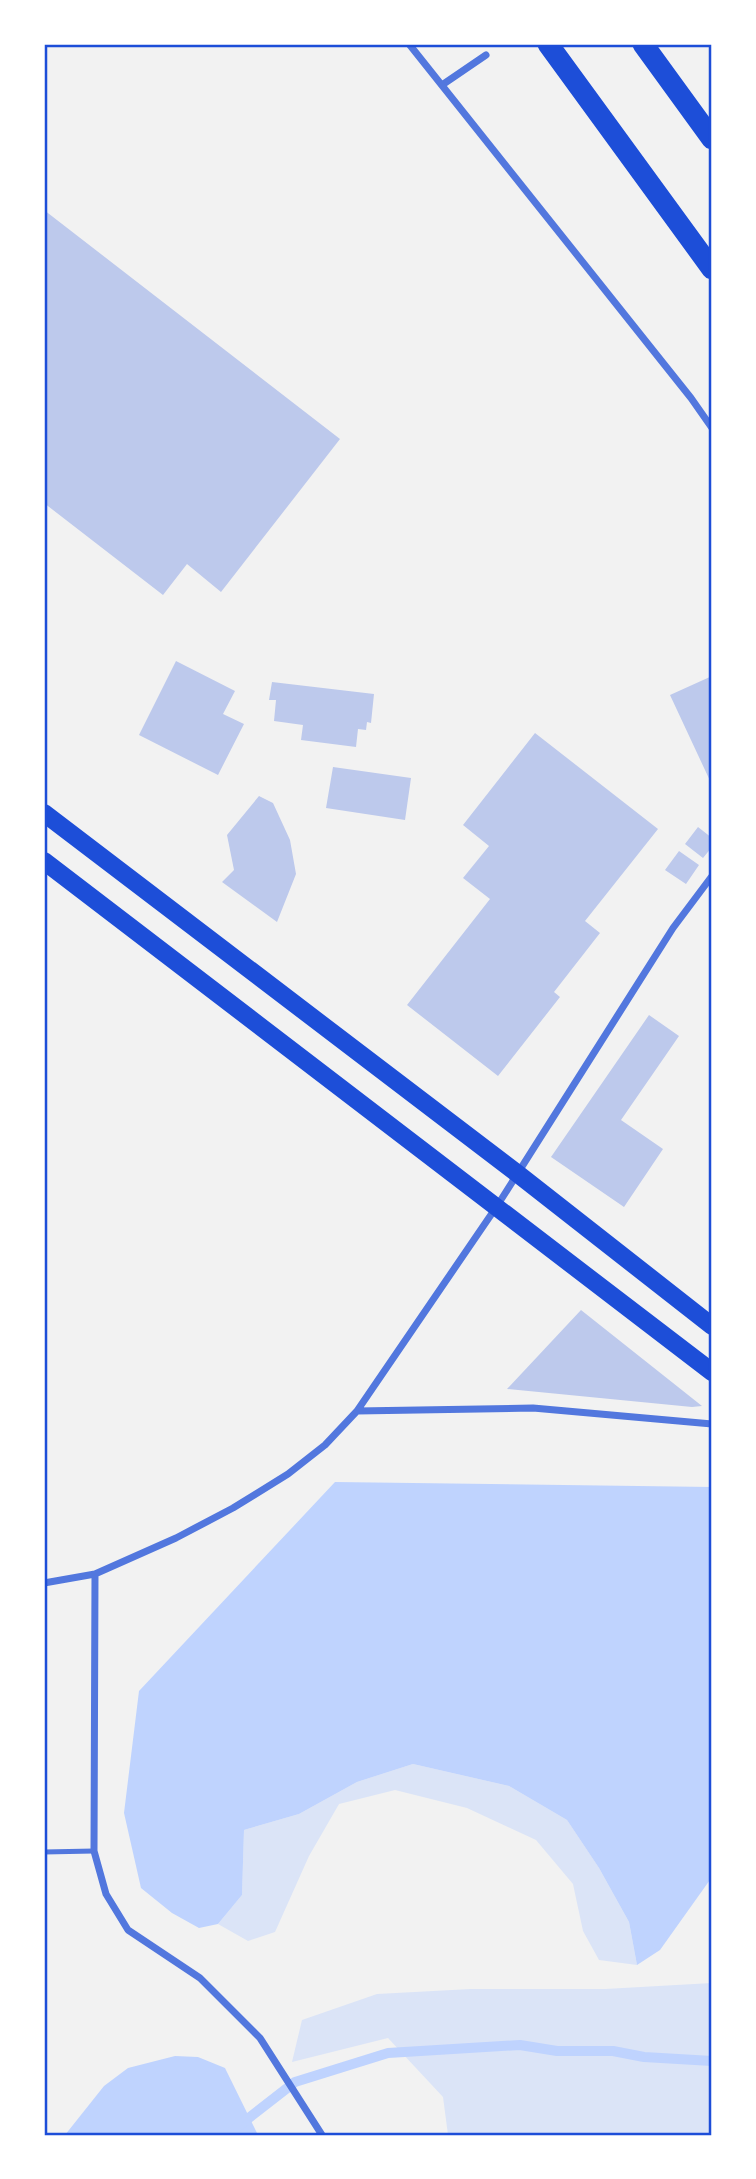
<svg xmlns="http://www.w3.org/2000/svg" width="756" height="2179" viewBox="0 0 756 2179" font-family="'Sofia Sans Condensed',sans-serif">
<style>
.green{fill:#dbe4f7}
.water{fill:#bfd3fe}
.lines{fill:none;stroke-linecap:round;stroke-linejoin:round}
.stream{stroke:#bfd3fe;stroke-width:10}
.building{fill:#bdc9ec}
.service{stroke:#5277de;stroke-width:5}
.minor{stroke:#5277de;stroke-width:7}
.primary{stroke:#1d4ed8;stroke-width:18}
.motorway{stroke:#1d4ed8;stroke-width:21}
.neatline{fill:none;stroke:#1d4ed8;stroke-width:2.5}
</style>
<rect width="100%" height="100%" fill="#f2f2f2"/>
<path class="green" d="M 413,1764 L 509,1786 L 567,1820 L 599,1868 L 629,1922 L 637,1965 L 599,1960 L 583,1931 L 573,1884 L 536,1840 L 467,1808 L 395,1790 L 339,1804 L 309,1856 L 275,1932 L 248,1941 L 218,1924 L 242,1895 L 244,1830 L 299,1814 L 357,1782 Z
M 712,1983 L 712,2135 L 448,2135 L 443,2097 L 388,2038 L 292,2062 L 302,2020 L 377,1994 L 471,1989 L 605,1989 Z"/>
<path class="water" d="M 335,1482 L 712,1487 L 712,1877 L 660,1950 L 637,1965 L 629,1922 L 599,1868 L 567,1820 L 509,1786 L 413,1764 L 357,1782 L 299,1814 L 244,1830 L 242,1895 L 218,1924 L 199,1928 L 172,1913 L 141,1888 L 124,1813 L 139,1691 Z
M 175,2056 L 198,2057 L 225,2068 L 258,2135 L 65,2135 L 104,2086 L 128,2068 Z"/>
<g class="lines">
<path class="stream" d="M 227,2135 L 295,2082 L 388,2053 L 520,2045 L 557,2051 L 613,2051 L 644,2057 L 712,2061"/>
</g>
<path class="building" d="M 44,210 L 340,439 L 221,592 L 187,564 L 163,595 L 44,503 Z
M 176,661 L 235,691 L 223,714 L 244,724 L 218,775 L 139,735 Z
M 712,676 L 712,785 L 670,695 Z
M 272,682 L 374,694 L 371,723 L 367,722 L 366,730 L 358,729 L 356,747 L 301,740 L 303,725 L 274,721 L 276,700 L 269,700 Z
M 535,733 L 658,829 L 585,921 L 600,933 L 554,992 L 560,997 L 498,1076 L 407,1005 L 490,899 L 463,878 L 489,846 L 463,825 Z
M 333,767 L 411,778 L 405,820 L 326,808 Z
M 259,796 L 273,803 L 290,840 L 296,874 L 277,922 L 222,882 L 234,870 L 227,835 Z
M 698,827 L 712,838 L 712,847 L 703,858 L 685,844 Z
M 679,851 L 699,865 L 686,884 L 665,870 Z
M 649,1015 L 679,1036 L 621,1120 L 663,1149 L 624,1207 L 551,1157 Z
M 581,1310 L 702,1406 L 692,1407 L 507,1389 Z"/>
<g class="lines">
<path class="service" d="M 44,1852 L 94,1851"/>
<path class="minor" d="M 409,44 L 691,398 L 712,428
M 442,85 L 486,55
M 357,1411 L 533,1408 L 712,1424
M 95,1574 L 94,1851 L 106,1894 L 128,1930 L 200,1978 L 260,2038 L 322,2135
M 44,1583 L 95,1574 L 176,1538 L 233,1508 L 288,1474 L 325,1445 L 357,1411 L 497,1206 L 673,928 L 712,876"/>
<path class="primary" d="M 44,813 L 518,1174 L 712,1326
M 44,861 L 712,1372"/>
<path class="motorway" d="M 548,44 L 712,269
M 643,44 L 712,139"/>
</g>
<rect width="756" height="2179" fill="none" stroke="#ffffff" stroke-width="91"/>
<rect x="46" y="46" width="664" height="2088" class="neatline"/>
</svg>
